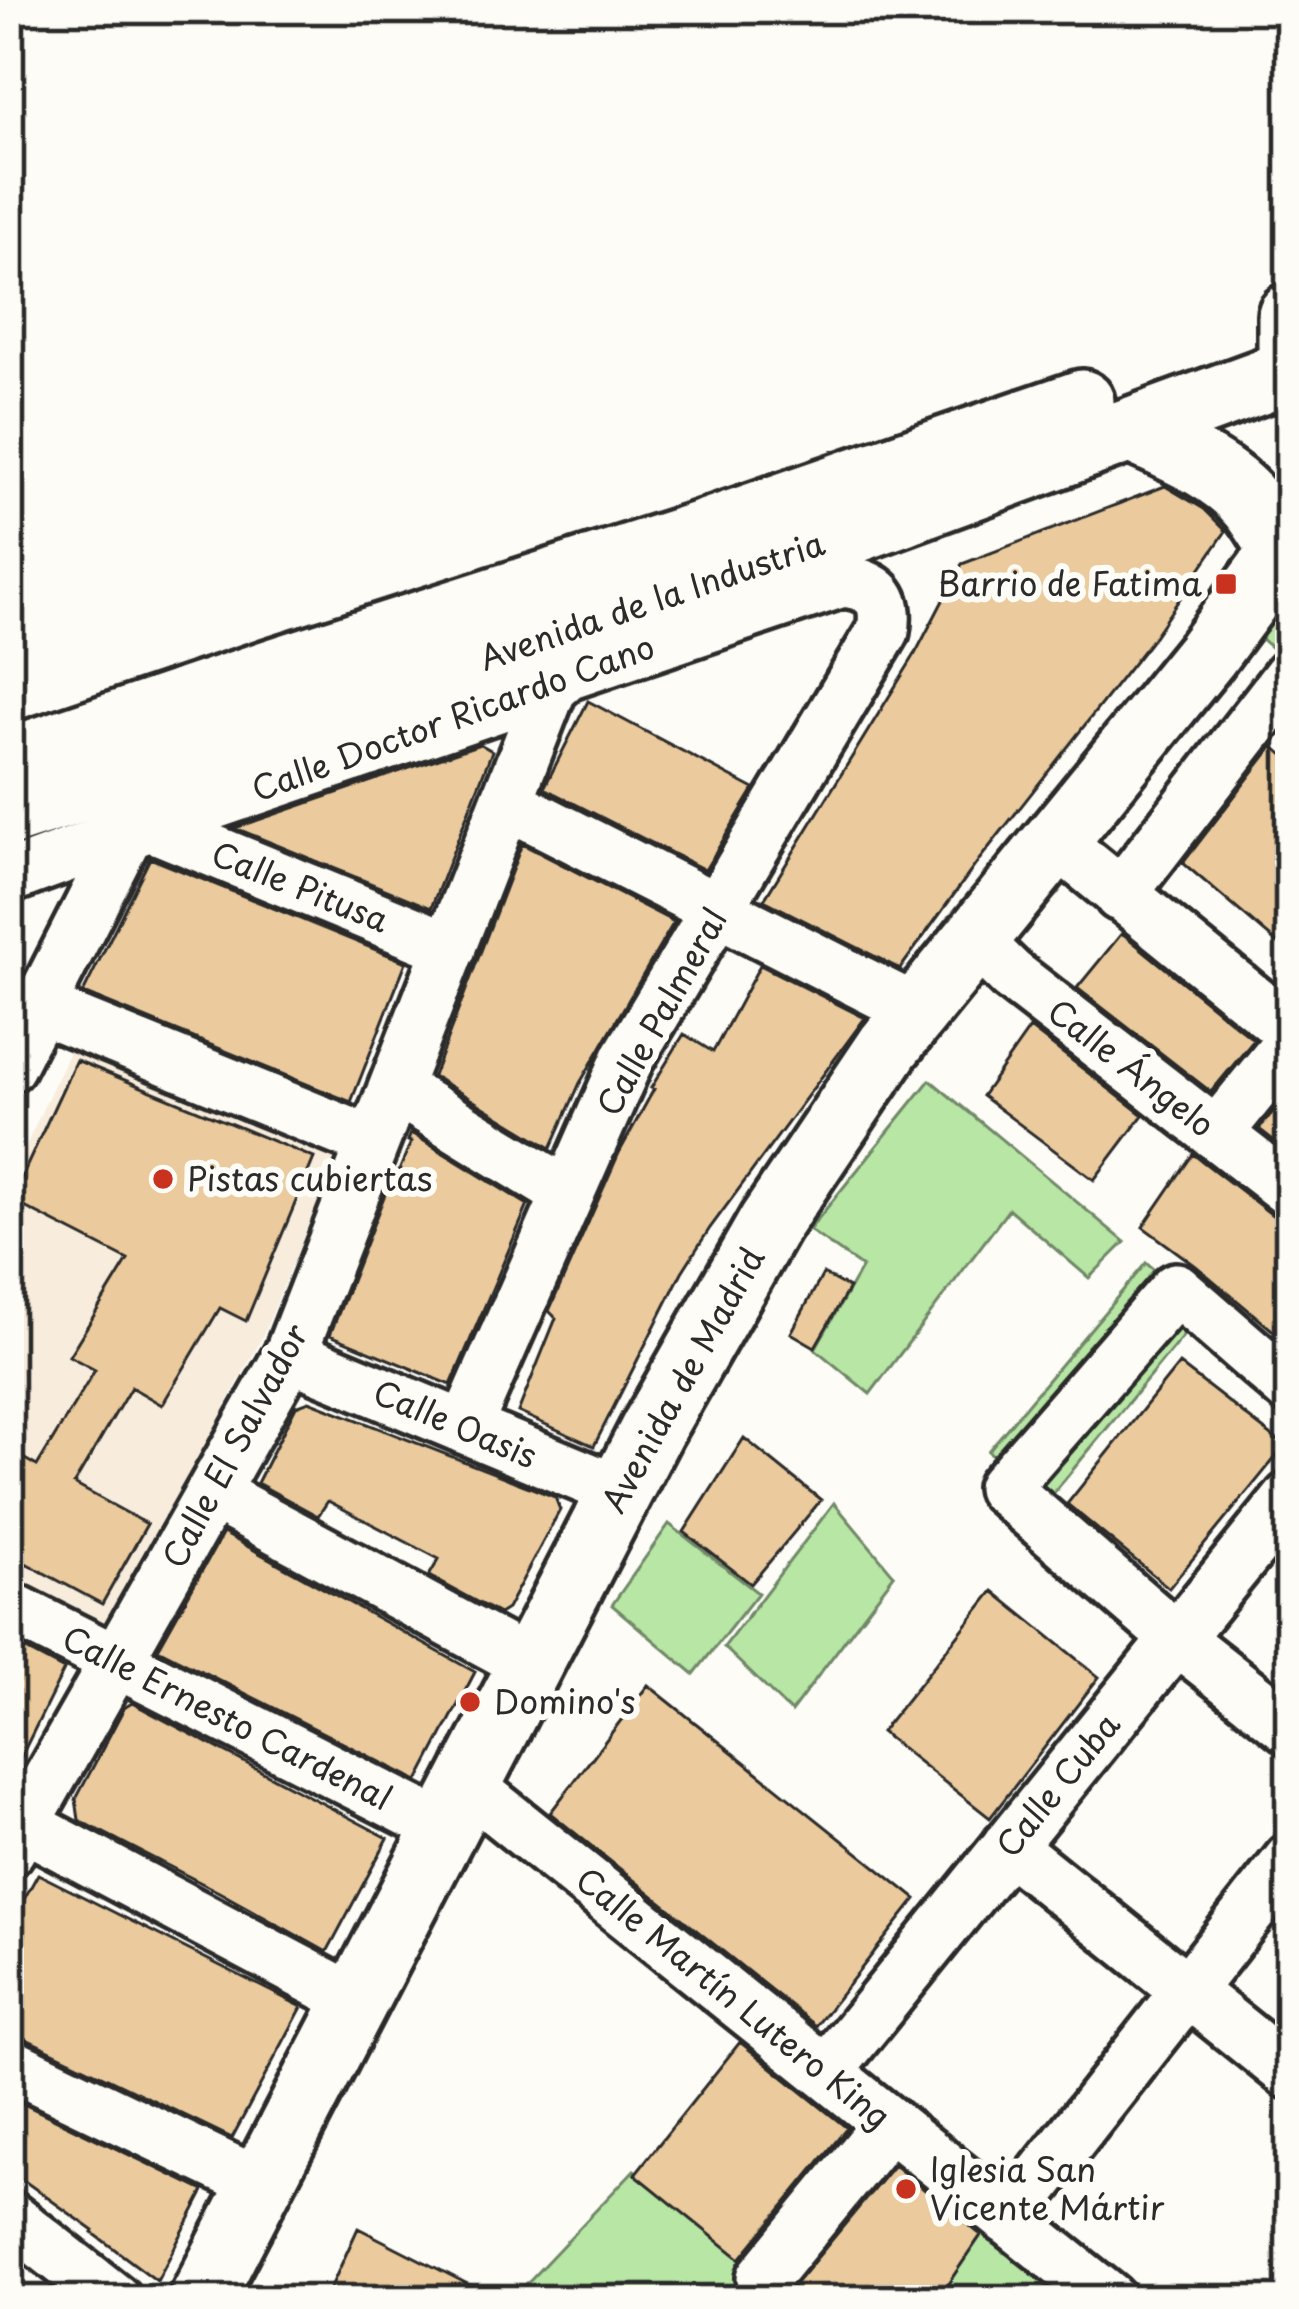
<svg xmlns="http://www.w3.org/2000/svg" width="1299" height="2309" viewBox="0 0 1299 2309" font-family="'Playpen Sans',sans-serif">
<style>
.built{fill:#f8eddc}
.green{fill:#b7e6a5;stroke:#718868;stroke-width:3}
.building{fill:#ebcb9d;stroke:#2b2b2b;stroke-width:3}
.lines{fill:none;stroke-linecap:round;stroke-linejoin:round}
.minor-casing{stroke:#2b2b2b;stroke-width:60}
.major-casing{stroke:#2b2b2b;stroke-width:72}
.minor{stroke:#fdfcf7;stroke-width:51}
.major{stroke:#fdfcf7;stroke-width:63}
.poi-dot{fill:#c8321e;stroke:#fdfcf7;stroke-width:4.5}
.labels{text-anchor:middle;stroke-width:12;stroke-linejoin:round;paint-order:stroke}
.poi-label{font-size:33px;fill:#2b2b2b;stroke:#fdfcf7;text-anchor:start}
.street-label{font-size:33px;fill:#2b2b2b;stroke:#fdfcf7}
</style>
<rect width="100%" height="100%" fill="#fdfcf7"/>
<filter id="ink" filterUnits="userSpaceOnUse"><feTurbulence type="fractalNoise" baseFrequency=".00833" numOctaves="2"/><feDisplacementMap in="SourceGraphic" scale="24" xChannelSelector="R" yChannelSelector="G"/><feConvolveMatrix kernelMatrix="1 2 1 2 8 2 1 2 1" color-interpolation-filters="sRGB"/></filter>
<g filter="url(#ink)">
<path class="built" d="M 71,1047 L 336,1158 L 262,1338 L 103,1635 L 9,1582 L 9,1183 Z"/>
<path class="green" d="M 1290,577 L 1290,664 L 1252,631 Z
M 930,1080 L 1125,1242 L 1089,1278 L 1009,1209 L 870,1394 L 815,1349 L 862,1267 L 809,1230 Z
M 1146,1263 L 1203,1312 L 1047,1501 L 988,1451 Z
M 834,1503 L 894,1575 L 791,1712 L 724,1647 Z
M 669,1524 L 758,1593 L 694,1674 L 612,1605 Z
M 634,2170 L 790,2300 L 511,2300 Z
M 987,2227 L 1076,2300 L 937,2300 Z"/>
<path class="building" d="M 1165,486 L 1204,509 L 1226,531 L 1150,642 L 979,860 L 900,969 L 764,900 L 914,656 L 962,564 Z
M 588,701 L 754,789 L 705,870 L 544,788 Z
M 480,744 L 492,751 L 431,908 L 235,828 Z
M 1273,746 L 1290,761 L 1290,954 L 1183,863 Z
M 522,844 L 674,922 L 580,1083 L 551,1148 L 433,1076 Z
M 150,858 L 406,962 L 351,1102 L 83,993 Z
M 1122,933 L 1254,1040 L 1211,1092 L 1077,988 Z
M 760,965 L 865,1018 L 710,1228 L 682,1272 L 594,1446 L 518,1412 L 556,1318 L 549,1311 L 619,1153 L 654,1089 L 651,1088 L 684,1034 L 713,1052 Z
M 1030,1028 L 1143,1115 L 1094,1180 L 982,1096 Z
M 76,1060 L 314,1158 L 246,1321 L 220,1308 L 162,1405 L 131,1387 L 74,1484 L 147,1524 L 102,1604 L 9,1554 L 9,1450 L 37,1466 L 95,1370 L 69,1356 L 128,1260 L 11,1200 Z
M 1290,1091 L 1290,1153 L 1259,1129 Z
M 411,1133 L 528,1205 L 451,1385 L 330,1335 L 387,1189 L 391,1190 L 411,1142 L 408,1141 Z
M 1193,1154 L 1272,1215 L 1290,1220 L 1290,1345 L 1196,1266 L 1143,1227 Z
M 823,1274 L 849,1288 L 815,1347 L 791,1333 Z
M 1179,1364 L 1285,1446 L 1169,1588 L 1067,1504 Z
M 309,1401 L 555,1497 L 560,1510 L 507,1609 L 499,1614 L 429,1576 L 439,1559 L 328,1501 L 318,1516 L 257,1483 L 296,1406 Z
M 744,1438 L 821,1500 L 751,1584 L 684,1532 Z
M 223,1533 L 475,1672 L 418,1781 L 158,1649 Z
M 993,1591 L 1099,1677 L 990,1818 L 881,1732 Z
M 9,1641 L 64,1670 L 9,1781 Z
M 648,1685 L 916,1899 L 816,2026 L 550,1813 Z
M 132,1703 L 388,1838 L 327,1952 L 219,1892 L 79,1820 L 76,1799 L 124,1708 Z
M 38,1874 L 302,2007 L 232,2138 L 22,2037 L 9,2034 L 9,1976 L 25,1934 L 9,1926 Z
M 740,2042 L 847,2128 L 740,2259 L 635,2174 Z
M 9,2097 L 204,2191 L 157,2281 L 93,2233 L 94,2231 L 9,2170 Z
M 894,2165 L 981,2235 L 937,2300 L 782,2300 Z
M 358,2228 L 499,2300 L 325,2300 Z"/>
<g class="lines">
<g class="minor-casing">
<path id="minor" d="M 507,803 L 917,1011
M 150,825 L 450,948
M 1056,841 L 1290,1031
M 9,877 L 150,825 L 551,688 L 567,674 L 842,581 C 875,585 889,597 883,631 L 628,1058 L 465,1428
M 1120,895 L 1290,675
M 975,940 L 1011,975 L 1290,1191
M 39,1007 L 373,1143
M 9,1066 L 127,834
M 395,1088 L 568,1194
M 1216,1134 L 1290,1043
M 290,1355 L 620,1492
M 1290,1388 L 1176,1289 L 1003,1488 L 1176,1638 L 1290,1728
M 212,1493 L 531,1665
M 9,1607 L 446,1829
M 468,1786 L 1110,2300
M 9,1817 L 356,2001
M 1008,1846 L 1290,2073
M 9,1850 L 290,1355 L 551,688
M 9,2064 L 261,2185
M 826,2072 L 1290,1498
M 9,2217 L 115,2300
M 1008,2219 L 1290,1860
M 763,2278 L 889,2124"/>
</g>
<g class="major-casing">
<path id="major" d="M 1290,315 L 1290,346
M 1130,430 C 1173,450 1221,468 1252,505 C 1262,517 1270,532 1279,545
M 9,760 L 275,670 L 702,533 L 1082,402
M 9,814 L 716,582 L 1290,371
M 201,2300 L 652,1430 L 770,1223 L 889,1046 L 1206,655 L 1290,541"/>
</g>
<use href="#minor" class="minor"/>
<use href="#major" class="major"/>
</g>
</g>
<g class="poi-dot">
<rect x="1214" y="572" width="24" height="24" rx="6"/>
<circle cx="163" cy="1179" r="12"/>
<circle cx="470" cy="1702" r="12"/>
<circle cx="906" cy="2189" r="12"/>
</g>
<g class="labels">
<g class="poi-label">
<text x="1202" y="596" text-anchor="end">Barrio de Fatima</text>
<text x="187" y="1191">Pistas cubiertas</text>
<text x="494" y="1714">Domino's</text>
<text x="930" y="2182">Iglesia San<tspan x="930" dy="38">Vicente Mártir</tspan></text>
</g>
<g class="street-label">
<text transform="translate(652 601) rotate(-19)" y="12">Avenida de la Industria</text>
<text transform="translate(453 718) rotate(-20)" y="12">Calle Doctor Ricardo Cano</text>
<text transform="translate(300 887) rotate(22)" y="12">Calle Pitusa</text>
<text transform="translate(662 1012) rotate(-61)" y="12">Calle Palmeral</text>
<text transform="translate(1131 1068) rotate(38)" y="12">Calle Ángelo</text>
<text transform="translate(683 1380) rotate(-61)" y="12">Avenida de Madrid</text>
<text transform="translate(455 1424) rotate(23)" y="12">Calle Oasis</text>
<text transform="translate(235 1446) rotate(-62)" y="12">Calle El Salvador</text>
<text transform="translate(227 1718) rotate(27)" y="12">Calle Ernesto Cardenal</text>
<text transform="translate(1058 1785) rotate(-51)" y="12">Calle Cuba</text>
<text transform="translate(733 1998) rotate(39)" y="12">Calle Martín Lutero King</text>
</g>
</g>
<rect width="1299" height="2309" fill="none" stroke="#fdfcf7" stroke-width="48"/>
<rect x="24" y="24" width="1251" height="2261" fill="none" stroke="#2b2b2b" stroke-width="4.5" filter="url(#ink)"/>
</svg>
